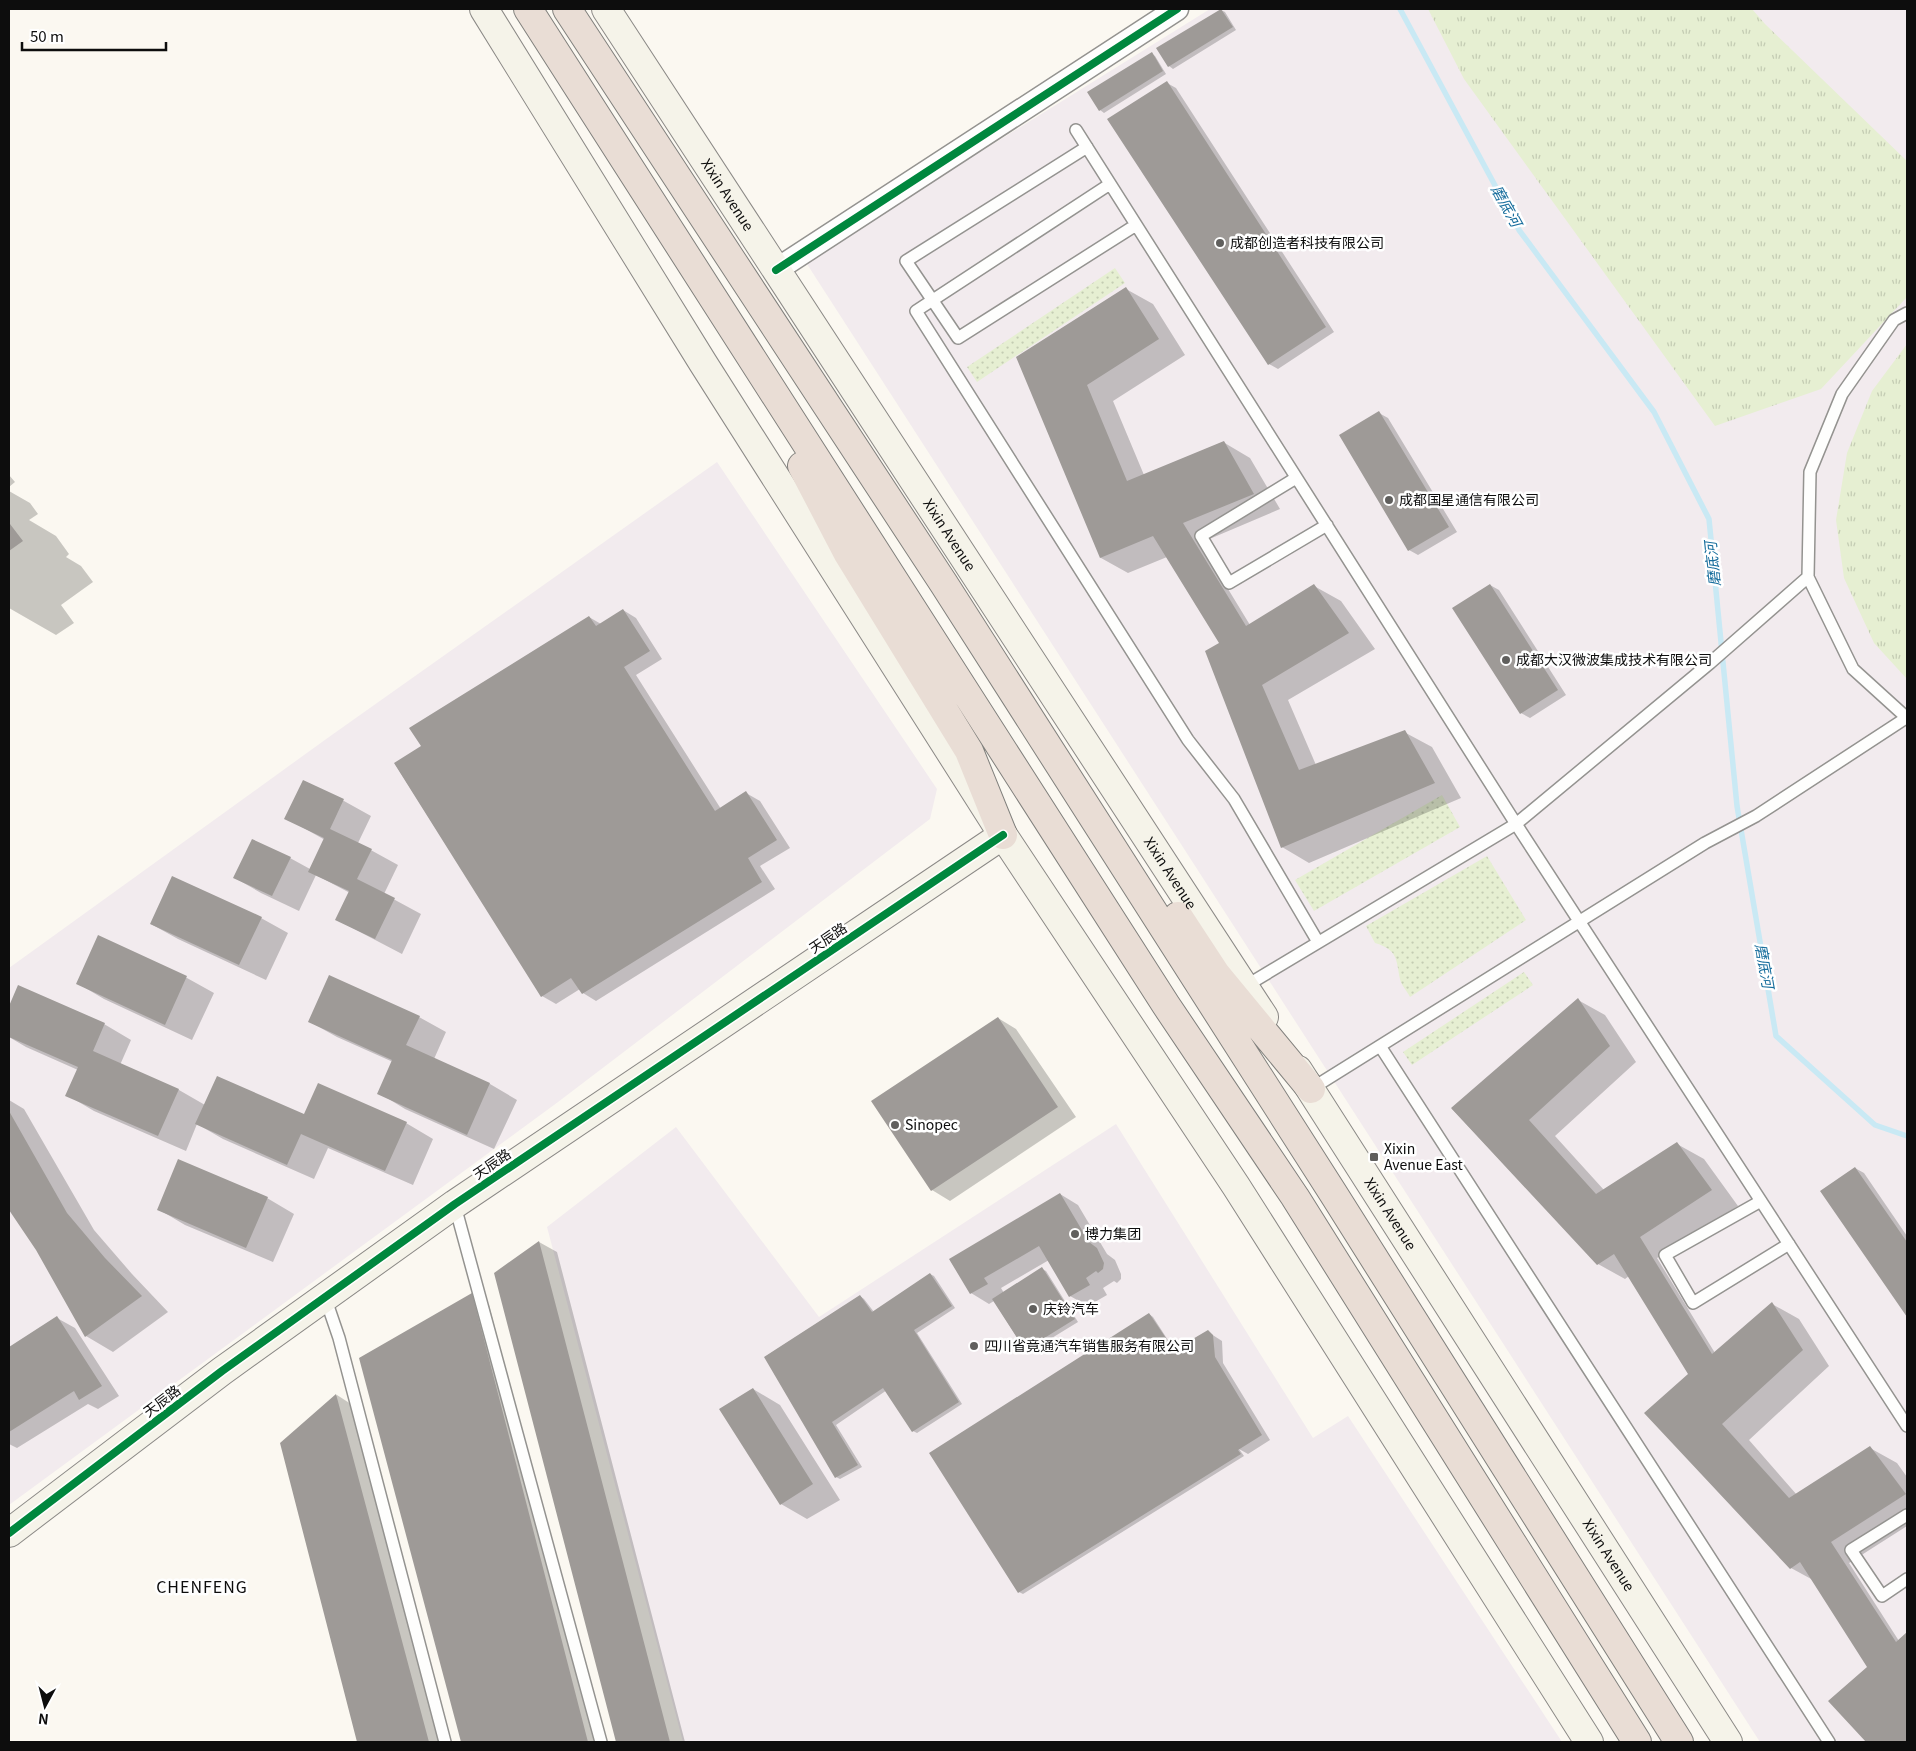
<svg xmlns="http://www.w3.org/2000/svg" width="1916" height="1751" viewBox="0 0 1916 1751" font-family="Georgia,'Noto Sans SC',serif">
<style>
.industrial{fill:#f2ebee}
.grass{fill:url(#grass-tufts)}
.garden{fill:url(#garden-dots)}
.shadow{fill:#0003}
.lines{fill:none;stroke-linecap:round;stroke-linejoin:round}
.stream{stroke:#c9e9f4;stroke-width:5.5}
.building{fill:#9e9a97}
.lane-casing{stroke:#949390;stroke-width:14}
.street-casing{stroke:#949390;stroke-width:25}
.secondary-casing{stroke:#8b8986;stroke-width:30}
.highway-casing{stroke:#81807d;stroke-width:30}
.lane{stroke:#fefefd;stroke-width:11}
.street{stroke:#fefefd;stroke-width:22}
.secondary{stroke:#f5f3e9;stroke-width:28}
.highway{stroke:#e9ddd5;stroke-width:28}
.cycleway-casing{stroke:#fff;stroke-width:11}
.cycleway{stroke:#00873e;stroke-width:8}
.poi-dot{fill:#605f5d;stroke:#fff;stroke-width:2}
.labels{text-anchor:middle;stroke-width:5;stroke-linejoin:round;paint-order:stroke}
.street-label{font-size:14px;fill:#0d0d0d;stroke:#fff}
.poi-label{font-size:14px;fill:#0d0d0d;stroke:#fff;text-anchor:start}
.water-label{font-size:15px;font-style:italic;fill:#186e9d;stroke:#fff}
.quarter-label{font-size:16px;letter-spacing:1px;fill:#0d0d0d;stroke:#fff}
</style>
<defs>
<pattern id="grass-tufts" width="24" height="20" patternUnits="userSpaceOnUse" patternTransform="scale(1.25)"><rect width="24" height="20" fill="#e6efd2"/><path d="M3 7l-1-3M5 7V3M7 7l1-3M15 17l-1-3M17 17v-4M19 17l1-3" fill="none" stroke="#c4ccb3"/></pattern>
<pattern id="garden-dots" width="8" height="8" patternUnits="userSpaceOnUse" patternTransform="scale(1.25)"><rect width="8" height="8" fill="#e6efd2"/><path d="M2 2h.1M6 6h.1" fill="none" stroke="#c4ccb3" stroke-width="1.8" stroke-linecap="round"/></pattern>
</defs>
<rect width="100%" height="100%" fill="#fbf8f1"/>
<path class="industrial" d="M 1210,9 L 1907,9 L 1907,1742 L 1760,1742 L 805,261 Z
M 717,462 L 937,789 L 930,819 L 558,1102 L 9,1505 L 9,968 L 329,737 Z
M 1116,1124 L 1313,1438 L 1348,1416 L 1562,1742 L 683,1742 L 547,1227 L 676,1127 L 819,1317 Z"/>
<path class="grass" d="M 1428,9 L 1752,9 L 1765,24 L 1907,161 L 1907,297 L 1821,389 L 1715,426 L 1464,79 Z
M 1907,344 L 1907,679 L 1874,643 L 1844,578 L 1836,520 L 1847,453 L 1872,391 Z"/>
<path class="garden" d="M 1115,268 L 1125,283 L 977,382 L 967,367 Z
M 1442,795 L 1460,827 L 1314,911 L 1295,880 Z
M 1487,856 L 1526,920 L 1410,997 C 1407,991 1401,985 1400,979 C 1396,959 1398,950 1375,943 L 1366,926 Z
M 1524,972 L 1533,985 L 1412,1065 L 1403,1052 Z"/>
<path class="shadow" d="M 1221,10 L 1225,12 L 1236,30 L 1173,69 L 1169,66 L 1158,49 Z
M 1152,54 L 1155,56 L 1166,74 L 1104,113 L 1100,110 Z
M 1167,83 L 1176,88 L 1334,332 L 1278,369 L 1269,364 Z
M 1126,289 L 1153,304 L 1185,355 L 1113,401 L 1144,475 L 1223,442 L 1250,458 L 1280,509 L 1200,543 L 1250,625 L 1314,586 L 1341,601 L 1375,649 L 1288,700 L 1316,765 L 1404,732 L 1432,747 L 1461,798 L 1309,863 L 1282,847 L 1221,643 L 1167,557 L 1128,573 L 1101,558 L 1018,358 Z
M 1379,413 L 1388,418 L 1457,532 L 1418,555 L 1409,550 Z
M 9,475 L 15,482 L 9,487 Z
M 9,491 L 30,503 L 38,514 L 29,520 L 56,536 L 69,554 L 66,557 L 81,566 L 93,582 L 61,605 L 74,623 L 56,635 L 9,608 Z
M 1490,585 L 1499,590 L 1566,695 L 1530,718 L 1521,713 L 1454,608 Z
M 623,610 L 636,618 L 662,659 L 636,675 L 721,809 L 746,793 L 760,801 L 790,848 L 760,866 L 775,889 L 596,1001 L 583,993 L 580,989 L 556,1004 L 542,996 L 395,764 L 422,747 L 589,617 L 601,624 Z
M 304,781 L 344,801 L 371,816 L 358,843 L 398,865 L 384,894 L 421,914 L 402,954 L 337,920 L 350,893 L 316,875 L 299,911 L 261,893 L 235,878 L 290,858 L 310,869 L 325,840 L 286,818 Z
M 261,918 L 288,933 L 266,980 L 178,939 L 151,924 Z
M 99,937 L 187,978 L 214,993 L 192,1040 L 104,999 L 77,983 Z
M 18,987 L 104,1024 L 131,1040 L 120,1065 L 179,1090 L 205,1105 L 304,1116 L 406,1123 L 433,1139 L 413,1185 L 328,1148 L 314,1179 L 223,1139 L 197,1124 L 186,1151 L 94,1111 L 67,1095 L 78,1070 L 26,1047 L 9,1037 L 9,1009 Z
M 1578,1000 L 1605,1015 L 1636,1062 L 1555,1136 L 1604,1190 L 1677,1144 L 1704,1159 L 1738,1206 L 1657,1258 L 1715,1353 L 1772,1304 L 1799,1319 L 1829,1366 L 1749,1440 L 1797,1495 L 1870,1448 L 1897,1463 L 1907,1477 L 1907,1526 L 1849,1563 L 1899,1641 L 1907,1634 L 1907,1742 L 1868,1742 L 1830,1701 L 1870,1666 L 1813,1580 L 1791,1568 L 1690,1374 L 1629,1276 L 1625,1279 L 1598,1264 L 1452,1109 Z
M 419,1017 L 446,1032 L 434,1059 L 490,1084 L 517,1100 L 494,1149 L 405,1109 L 379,1093 L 393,1062 L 337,1037 L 310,1022 Z
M 998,1018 L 1016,1029 L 1076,1117 L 950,1201 L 932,1190 Z
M 9,1100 L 24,1109 L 94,1230 L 132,1274 L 168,1312 L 113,1352 L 86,1336 L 37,1249 L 9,1208 Z
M 1855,1168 L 1864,1173 L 1907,1236 L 1907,1314 L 1822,1191 Z
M 1060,1194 L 1078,1205 L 1107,1254 L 1115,1260 L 1121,1274 L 1121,1279 L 1117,1283 L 1114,1281 L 1103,1288 L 1107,1295 L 1088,1306 L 1070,1296 L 1049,1260 L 1001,1288 L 1004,1293 L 1042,1269 L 1046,1271 L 1078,1322 L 1029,1352 L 1025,1350 L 994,1301 L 989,1304 L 971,1293 L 950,1260 Z
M 267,1198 L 294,1214 L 273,1262 L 185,1225 L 158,1209 Z
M 539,1242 L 557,1252 L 685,1742 L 618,1742 L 496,1274 Z
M 930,1274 L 934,1276 L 955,1308 L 917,1333 L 962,1404 L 917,1433 L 913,1431 L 887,1390 L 836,1425 L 862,1467 L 840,1479 L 836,1477 L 765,1357 L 860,1296 L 864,1299 L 874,1312 Z
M 472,1295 L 489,1305 L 603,1742 L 463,1742 L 360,1358 Z
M 1149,1314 L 1153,1317 L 1175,1351 L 1208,1332 L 1222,1341 L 1223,1363 L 1270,1440 L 1248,1454 L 1239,1449 L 1244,1456 L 1023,1594 L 1019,1592 Z
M 57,1318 L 75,1328 L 119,1396 L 98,1409 L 88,1404 L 17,1448 L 9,1444 L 9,1348 Z
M 753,1389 L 780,1405 L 840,1500 L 807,1519 L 781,1504 Z
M 337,1395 L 354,1406 L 444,1742 L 359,1742 L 282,1444 Z"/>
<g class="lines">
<path class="stream" d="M 1400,9 L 1519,230 L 1654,412 L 1709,519 L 1737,806 L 1776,1036 L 1875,1125 L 1907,1136"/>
</g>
<path class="building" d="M 1221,9 L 1233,27 L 1168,67 L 1156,48 Z
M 1152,52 L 1163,71 L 1099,111 L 1087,92 Z
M 1167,81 L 1326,327 L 1268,365 L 1107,119 Z
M 1126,287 L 1159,339 L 1087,385 L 1127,481 L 1224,441 L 1254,494 L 1183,523 L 1246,626 L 1314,584 L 1349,633 L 1262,685 L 1299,770 L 1405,730 L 1435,783 L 1281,848 L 1205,651 L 1219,643 L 1153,536 L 1100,558 L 1016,357 Z
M 1379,411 L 1449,527 L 1408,551 L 1339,435 Z
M 10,524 L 23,541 L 9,551 L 9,525 Z
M 1490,584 L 1558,690 L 1520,714 L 1452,608 Z
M 623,609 L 650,651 L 624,667 L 715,811 L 746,791 L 777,840 L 748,858 L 762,882 L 582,994 L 571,978 L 541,997 L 394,763 L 421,746 L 409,728 L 589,616 L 596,626 Z
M 303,780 L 344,799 L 330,829 L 372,849 L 357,879 L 395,898 L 375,939 L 335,920 L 349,891 L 308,872 L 324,838 L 284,819 Z
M 252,839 L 291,857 L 272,896 L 233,878 Z
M 172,876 L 262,917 L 239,965 L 150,924 Z
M 98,935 L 187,976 L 165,1025 L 76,984 Z
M 329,975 L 420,1016 L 406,1045 L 490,1083 L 467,1135 L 377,1094 L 392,1060 L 308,1022 Z
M 18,985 L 105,1023 L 93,1051 L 179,1089 L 158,1136 L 65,1096 L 78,1067 L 9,1037 L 9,1006 Z
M 1578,998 L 1610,1046 L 1529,1120 L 1596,1194 L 1677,1142 L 1712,1190 L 1640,1237 L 1712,1354 L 1772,1302 L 1803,1350 L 1722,1424 L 1789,1498 L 1870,1446 L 1906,1494 L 1831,1542 L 1896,1642 L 1907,1632 L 1907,1742 L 1866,1742 L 1828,1701 L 1867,1667 L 1800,1562 L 1790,1569 L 1644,1413 L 1688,1374 L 1614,1254 L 1597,1265 L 1451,1108 Z
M 998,1017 L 1058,1107 L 931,1191 L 871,1101 Z
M 217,1076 L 304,1114 L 318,1083 L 407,1122 L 385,1171 L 301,1134 L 287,1165 L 195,1124 Z
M 9,1111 L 67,1213 L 105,1258 L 142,1296 L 85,1337 L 36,1250 L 9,1210 Z
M 178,1159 L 268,1197 L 246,1248 L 157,1210 Z
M 1855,1167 L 1907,1242 L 1907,1317 L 1820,1191 Z
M 1060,1193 L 1089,1242 L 1097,1248 L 1104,1263 L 1103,1269 L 1098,1273 L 1096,1271 L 1086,1278 L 1090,1285 L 1069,1297 L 1039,1246 L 984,1278 L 988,1284 L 970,1294 L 949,1259 Z
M 539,1241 L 670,1742 L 616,1742 L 494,1273 Z
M 1042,1267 L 1075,1319 L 1025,1350 L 992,1299 Z
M 930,1273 L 952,1306 L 914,1330 L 959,1402 L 912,1432 L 883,1388 L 832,1422 L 858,1465 L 835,1478 L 764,1357 L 860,1295 L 872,1312 Z
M 472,1293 L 588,1742 L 461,1742 L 359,1358 Z
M 1149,1313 L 1174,1350 L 1208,1330 L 1213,1335 L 1215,1357 L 1262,1435 L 1238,1450 L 1241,1454 L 1018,1593 L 929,1453 Z
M 57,1316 L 102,1386 L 79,1400 L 74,1391 L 9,1432 L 9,1347 Z
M 753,1388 L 813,1484 L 780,1505 L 719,1409 Z
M 336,1394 L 429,1742 L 357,1742 L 280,1443 Z"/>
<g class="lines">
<g class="lane-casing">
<path id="lane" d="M 1076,130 L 1516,824 L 1907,1426
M 1087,147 L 906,261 L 958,338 L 1136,225
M 1110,184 L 916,311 L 1188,740 L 1234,799 L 1318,942
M 1907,313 L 1894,320 L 1842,394 L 1810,472 L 1808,577 L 1853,669 L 1907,718
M 1296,478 L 1201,536 L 1229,583 L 1327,525
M 1244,987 L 1516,824 L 1710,663 L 1808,577
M 1380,1046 L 1829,1742
M 1311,1089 L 1705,843 L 1756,816 L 1906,718
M 1761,1201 L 1665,1255 L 1693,1303 L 1789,1244
M 455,1206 L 601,1742
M 325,1297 L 339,1338 L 445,1742
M 1907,1515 L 1851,1550 L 1882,1596 L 1907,1579"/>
</g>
<g class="street-casing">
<path id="street" d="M 776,270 L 1177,9"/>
</g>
<g class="secondary-casing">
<g id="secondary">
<path d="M 484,9 L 703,363 L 1003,835 L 1236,1186 L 1589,1742"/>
<path id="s1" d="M 606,9 L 1264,1017"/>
<path id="s2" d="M 1298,1070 L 1728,1742"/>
<path d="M 9,1533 L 222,1371 L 455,1204 L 1003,835"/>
</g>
</g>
<g class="highway-casing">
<path id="highway" d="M 528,9 L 1166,1005 L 1295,1197 L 1637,1742
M 567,9 L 944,584 L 1333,1193 L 1679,1742
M 802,466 L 848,554 L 969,751 L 1003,835
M 1178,916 L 1216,974 L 1311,1089"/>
</g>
<use href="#lane" class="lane"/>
<use href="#street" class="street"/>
<use href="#secondary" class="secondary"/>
<use href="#highway" class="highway"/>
<g class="cycleway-casing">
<path id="cycleway" d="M 776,270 L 1177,9
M 9,1533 L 222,1371 L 455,1204 L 1003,835"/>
</g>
<use href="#cycleway" class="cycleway"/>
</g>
<g class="poi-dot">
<circle cx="1220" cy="243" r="5"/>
<circle cx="1389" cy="500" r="5"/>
<circle cx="1506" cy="660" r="5"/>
<circle cx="895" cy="1125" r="5"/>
<rect x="1369" y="1152" width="10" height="10" rx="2.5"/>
<circle cx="1075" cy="1234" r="5"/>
<circle cx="1033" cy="1309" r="5"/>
<circle cx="974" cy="1346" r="5"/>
</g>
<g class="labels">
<g class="street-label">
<text dy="5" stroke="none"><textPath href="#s1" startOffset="222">Xixin Avenue</textPath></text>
<text dy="5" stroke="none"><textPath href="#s1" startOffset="628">Xixin Avenue</textPath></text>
<text dy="5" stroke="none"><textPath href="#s1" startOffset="1032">Xixin Avenue</textPath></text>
<text transform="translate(828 938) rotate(-34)" y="5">天辰路</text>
<text transform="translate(492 1164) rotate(-34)" y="5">天辰路</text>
<text dy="5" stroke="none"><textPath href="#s2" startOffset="171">Xixin Avenue</textPath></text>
<text transform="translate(162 1401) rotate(-37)" y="5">天辰路</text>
<text dy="5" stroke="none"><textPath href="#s2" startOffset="576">Xixin Avenue</textPath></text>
</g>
<g class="poi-label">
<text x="1230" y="248">成都创造者科技有限公司</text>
<text x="1399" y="505">成都国星通信有限公司</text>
<text x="1516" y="665">成都大汉微波集成技术有限公司</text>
<text x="905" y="1130">Sinopec</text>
<text x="1384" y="1154">Xixin<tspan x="1384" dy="16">Avenue East</tspan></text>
<text x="1085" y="1239">博力集团</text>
<text x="1043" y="1314">庆铃汽车</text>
<text x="984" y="1351">四川省竟通汽车销售服务有限公司</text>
</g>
<g class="water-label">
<text transform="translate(1506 206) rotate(61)" y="5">磨底河</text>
<text transform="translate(1713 564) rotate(-96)" y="5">磨底河</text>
<text transform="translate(1764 966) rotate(80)" y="5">磨底河</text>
</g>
<g class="quarter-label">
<text x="202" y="1593">CHENFENG</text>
</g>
</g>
<rect width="1916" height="1751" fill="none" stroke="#0d0d0d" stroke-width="20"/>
<g transform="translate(45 1706) rotate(187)" stroke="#ffffff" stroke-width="4" paint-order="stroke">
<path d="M0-4L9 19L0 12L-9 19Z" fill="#0d0d0d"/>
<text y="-8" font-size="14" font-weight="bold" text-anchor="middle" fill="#0d0d0d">N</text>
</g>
<path d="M22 42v8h144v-8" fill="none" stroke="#0d0d0d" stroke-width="2.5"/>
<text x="30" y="42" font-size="15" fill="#0d0d0d" stroke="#ffffff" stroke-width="4" paint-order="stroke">50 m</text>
</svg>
